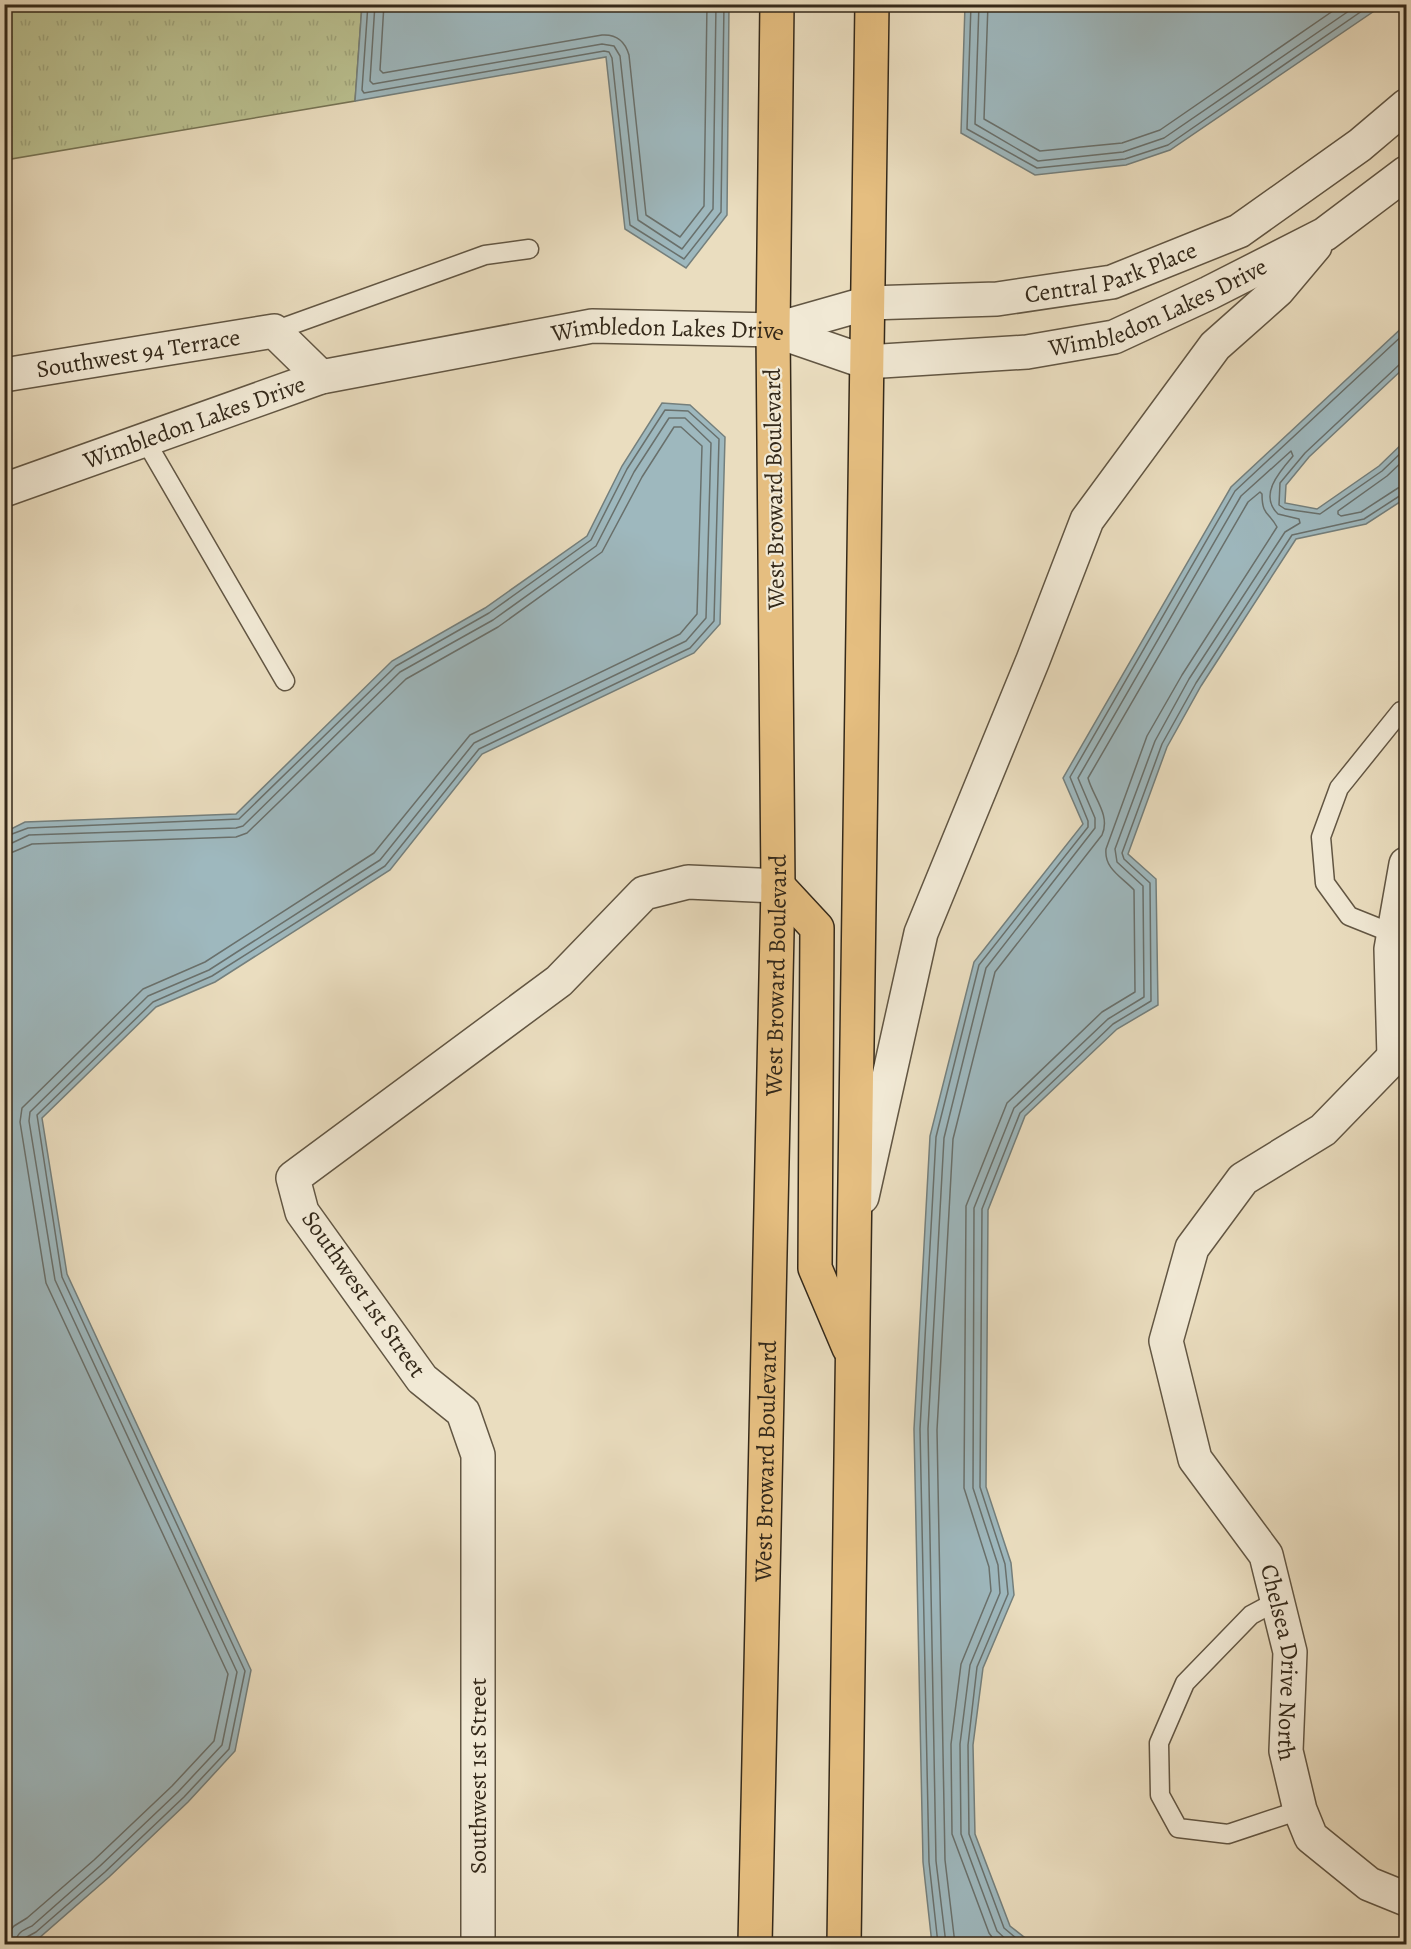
<svg xmlns="http://www.w3.org/2000/svg" width="1411" height="1949" viewBox="0 0 1411 1949" font-family="Alegreya,serif">
<style>
.grass{fill:url(#grass-tufts);stroke:#777455;stroke-width:1.5}
.water{fill:#9eb8be;stroke:#747f7c;stroke-width:1.5}
.lines{fill:none;stroke-linecap:round;stroke-linejoin:round}
.shore{stroke:#69706c;stroke-width:1.5}
.service-casing{stroke:#625643;stroke-width:21}
.minor-casing{stroke:#625643;stroke-width:36}
.primary-casing{stroke:#34291a;stroke-width:36}
.service{stroke:#f1e9d5;stroke-width:18}
.minor{stroke:#f1e9d5;stroke-width:33}
.primary{stroke:#e5be80;stroke-width:33}
.labels{text-anchor:middle;stroke-width:4.5;stroke-linejoin:round;paint-order:stroke}
.street-label{font-size:24px;fill:#34291a;stroke:#f1e9d5}
</style>
<defs>
<pattern id="grass-tufts" width="24" height="20" patternUnits="userSpaceOnUse" patternTransform="scale(1.5)"><rect width="24" height="20" fill="#bac090"/><path d="M3 7l-1-3M5 7V3M7 7l1-3M15 17l-1-3M17 17v-4M19 17l1-3" fill="none" stroke="#a0a57c"/></pattern>
</defs>
<rect width="100%" height="100%" fill="#eaddbf"/>
<filter id="stains"><feTurbulence type="fractalNoise" baseFrequency=".00333" numOctaves="4"/><feColorMatrix values="0 0 0 0 .2 0 0 0 0 .09 0 0 0 0 .02 0 0 0 .5 -.17"/></filter>
<radialGradient id="worn" r=".72"><stop offset=".6" stop-color="#630" stop-opacity="0"/><stop offset="1" stop-color="#630" stop-opacity=".3"/></radialGradient>
<path class="grass" d="M 5,4 L 362,5 L 355,101 L 5,160 Z"/>
<path class="water" d="M 362,5 L 729,5 L 727,215 L 686,268 L 625,229 L 606,57 L 355,101 Z
M 965,5 L 965,4 L 1383,5 L 1170,150 L 1126,165 L 1035,175 L 961,133 Z
M 1406,324 L 1406,366 L 1309,457 L 1286,485 L 1285,503 L 1317,509 L 1379,466 L 1406,440 L 1406,498 L 1366,524 L 1296,539 L 1201,686 L 1167,747 L 1128,854 L 1156,879 L 1158,1005 L 1117,1029 L 1025,1116 L 988,1210 L 986,1487 L 1011,1563 L 1014,1595 L 983,1668 L 973,1745 L 975,1834 L 1010,1926 L 1033,1944 L 932,1944 L 923,1862 L 914,1429 L 930,1136 L 974,962 L 1083,824 L 1063,778 L 1231,487 Z
M 662,403 L 690,405 L 725,437 L 720,624 L 694,653 L 482,754 L 390,870 L 215,982 L 156,1007 L 42,1118 L 67,1274 L 251,1670 L 235,1751 L 188,1802 L 109,1877 L 39,1938 L 23,1944 L 5,1944 L 5,832 L 25,822 L 236,814 L 392,661 L 485,608 L 587,536 L 622,466 Z"/>
<g class="lines">
<path class="shore" d="M 368,4 L 362,90 L 364,93 L 604,51 L 609,52 L 612,58 L 630,225 L 684,259 L 721,212 L 724,4
M 375,4 L 370,81 L 373,84 L 602,44 L 614,46 L 620,56 L 638,220 L 682,249 L 713,209 L 716,4
M 384,4 L 380,70 L 383,73 L 602,35 C 616,34 625,41 629,55 L 646,215 L 680,237 L 704,206 L 707,4
M 971,4 L 967,129 L 1037,168 L 1125,159 L 1168,145 L 1372,4
M 979,4 L 975,124 L 1038,161 L 1123,152 L 1164,138 L 1359,4
M 988,4 L 984,119 L 1040,151 L 1122,143 L 1160,130 L 1343,4
M 1406,362 L 1400,364 L 1305,453 L 1280,483 L 1279,505 L 1285,509 L 1320,514 L 1382,471 L 1406,448
M 1406,458 L 1387,476 L 1338,511 L 1338,514 L 1341,516 L 1361,512 L 1398,488 L 1406,486
M 4,837 L 28,828 L 239,819 L 396,666 L 489,613 L 591,540 L 627,469 L 665,410 L 688,411 L 719,439 L 714,621 L 690,648 L 479,749 L 385,866 L 212,976 L 153,1002 L 37,1115 L 62,1277 L 245,1671 L 229,1749 L 184,1797 L 105,1872 L 36,1932 L 25,1938 L 23,1944
M 4,844 L 12,843 L 29,835 L 236,828 L 243,826 L 400,672 L 493,620 L 596,546 L 634,472 L 669,418 L 685,418 L 711,443 L 706,618 L 686,641 L 474,743 L 380,860 L 209,970 L 148,996 L 30,1112 L 29,1121 L 55,1280 L 237,1672 L 222,1745 L 178,1792 L 100,1866 L 32,1926 C 23,1930 16,1933 15,1944
M 4,853 L 13,852 L 32,844 L 236,837 L 247,833 L 406,679 L 498,627 L 602,552 L 642,477 L 674,427 L 681,427 L 702,446 L 697,614 L 680,634 L 470,735 L 374,853 L 205,962 L 143,989 L 22,1108 L 20,1122 L 46,1283 L 228,1674 L 214,1741 L 172,1786 L 94,1860 L 27,1918 L 14,1926 L 8,1933 L 6,1944
M 938,1944 L 929,1862 L 920,1429 L 936,1137 L 979,965 L 1088,827 L 1088,821 L 1070,777 L 1235,491 L 1406,332
M 946,1944 L 936,1861 L 928,1429 L 944,1138 L 986,968 L 1095,828 L 1095,818 L 1078,778 L 1241,496 L 1291,451 L 1293,456 C 1280,471 1258,495 1278,514 L 1299,519 L 1300,523 L 1285,532 L 1189,679 L 1155,741 L 1115,849 L 1117,862 L 1143,886 L 1144,997 L 1108,1019 L 1014,1108 L 974,1208 L 973,1488 L 998,1565 L 1000,1593 L 970,1665 L 960,1744 L 961,1834 L 997,1931 L 1011,1944
M 955,1944 L 945,1860 L 937,1430 L 953,1139 L 995,972 L 1102,835 C 1111,815 1093,797 1088,778 L 1248,502 L 1260,492 L 1262,494 C 1262,516 1269,512 1277,527 L 1182,675 L 1147,736 L 1106,849 C 1104,869 1122,877 1134,890 L 1135,992 L 1102,1012 L 1007,1103 L 966,1206 L 964,1488 L 989,1567 L 991,1591 L 961,1664 L 951,1744 L 952,1834 L 989,1933 L 997,1944
M 1023,1944 L 1004,1928 L 969,1834 L 968,1745 L 977,1667 L 1008,1594 L 1005,1564 L 980,1487 L 982,1209 L 1020,1113 L 1113,1024 L 1151,1001 L 1150,883 L 1124,859 L 1122,853 L 1162,744 L 1196,683 L 1292,535 L 1364,519 L 1401,495 L 1406,494"/>
<g class="service-casing">
<path id="service" d="M 274,331 L 485,255 L 529,249
M 145,440 L 285,681
M 1394,934 L 1349,916 L 1325,883 L 1321,837 L 1339,788 L 1401,711 L 1406,710
M 1277,1601 L 1251,1615 L 1185,1683 L 1159,1743 L 1160,1795 L 1178,1828 L 1228,1834 L 1300,1810"/>
</g>
<g class="minor-casing">
<g id="minor">
<path id="s1" d="M 773,330 L 868,303 L 997,299 L 1112,282 L 1239,231 L 1360,145 L 1406,106"/>
<path id="s2" d="M 4,375 L 274,331 L 321,377"/>
<path id="s3" d="M 4,490 L 321,377 L 592,326 L 773,330 L 866,362 L 1027,352 L 1114,337 L 1209,293 L 1325,234 L 1406,173"/>
<path id="s4" d="M 1394,1057 L 1323,1130 L 1243,1179 L 1192,1248 L 1166,1341 L 1195,1459 L 1266,1555 L 1290,1652 L 1286,1751 L 1300,1810 L 1311,1837 L 1369,1884 L 1406,1899"/>
<path d="M 1394,1057 L 1391,949 L 1406,864"/>
<path d="M 862,1197 L 921,933 L 1033,660 L 1087,520 L 1215,346 L 1278,290 L 1315,246"/>
<path d="M 478,1944 L 478,1455 L 463,1412 L 422,1379 L 302,1212 L 293,1178 L 559,981 L 644,893 L 688,882 L 778,886"/>
</g>
</g>
<g class="primary-casing">
<g id="primary">
<path d="M 778,886 L 817,928 L 815,1268 L 849,1348"/>
<path id="s5" d="M 755,1944 L 778,886 L 773,330 L 777,4"/>
<path d="M 844,1944 L 872,4"/>
</g>
</g>
<use href="#service" class="service"/>
<use href="#minor" class="minor"/>
<use href="#primary" class="primary"/>
</g>
<g class="labels">
<g class="street-label">
<text dy="8" stroke="none"><textPath href="#s1" startOffset="345">Central Park Place</textPath></text>
<text dy="8" stroke="none"><textPath href="#s3" startOffset="1192">Wimbledon Lakes Drive</textPath></text>
<text dy="8" stroke="none"><textPath href="#s3" startOffset="688">Wimbledon Lakes Drive</textPath></text>
<text dy="8" stroke="none"><textPath href="#s2" startOffset="136">Southwest 94 Terrace</textPath></text>
<text dy="8" stroke="none"><textPath href="#s3" startOffset="202">Wimbledon Lakes Drive</textPath></text>
<text transform="translate(774 489) rotate(-91)" y="8">West Broward Boulevard</text>
<text dy="8" stroke="none"><textPath href="#s5" startOffset="969">West Broward Boulevard</textPath></text>
<text transform="translate(364 1294) rotate(55)" y="8">Southwest 1st Street</text>
<text dy="8" stroke="none"><textPath href="#s5" startOffset="483">West Broward Boulevard</textPath></text>
<text dy="8" stroke="none"><textPath href="#s4" startOffset="728">Chelsea Drive North</textPath></text>
<text transform="translate(478 1776) rotate(-90)" y="8">Southwest 1st Street</text>
</g>
</g>
<rect width="1411" height="1949" fill="none" stroke="#eaddbf" stroke-width="24"/>
<rect x="6" y="6" width="1399" height="1937" fill="none" stroke="#34291a" stroke-width="3"/>
<rect x="12" y="12" width="1387" height="1925" fill="none" stroke="#34291a" stroke-width="1.5"/>
<rect width="100%" height="100%" filter="url(#stains)"/>
<rect width="100%" height="100%" fill="url(#worn)"/>
</svg>
